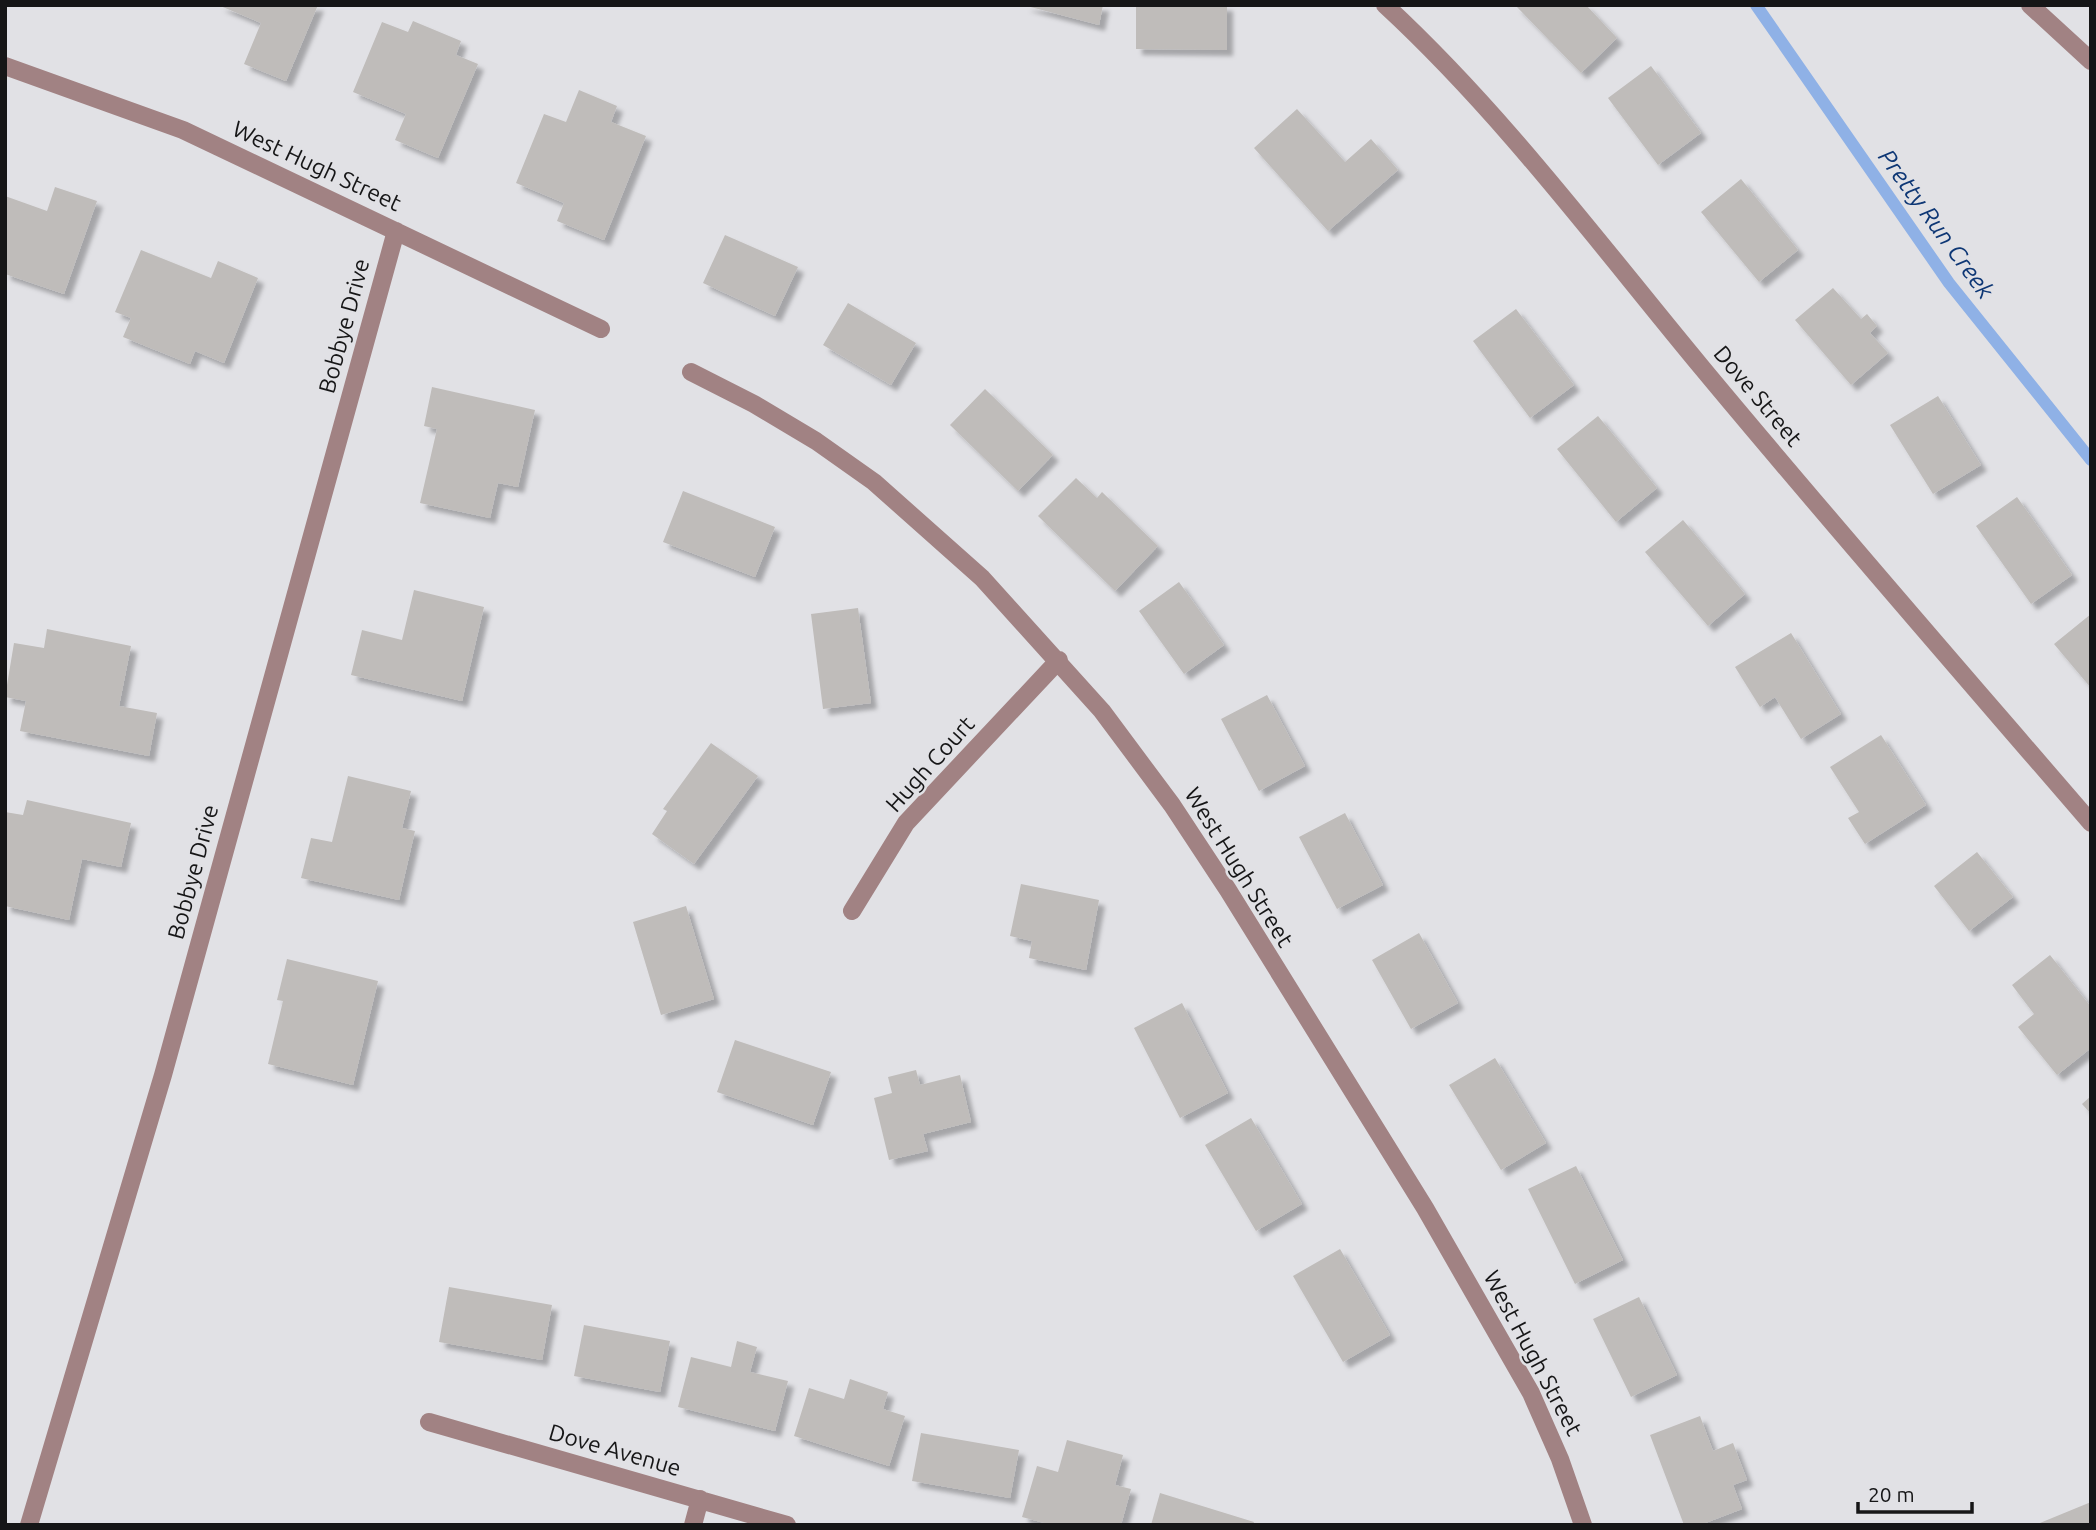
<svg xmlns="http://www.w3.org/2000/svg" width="2096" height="1530" viewBox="0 0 2096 1530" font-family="Ubuntu,sans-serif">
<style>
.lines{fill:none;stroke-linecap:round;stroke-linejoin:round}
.stream{stroke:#8fb1e6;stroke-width:12}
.building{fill:#bfbcba;filter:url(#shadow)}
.minor{stroke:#a18283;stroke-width:18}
.labels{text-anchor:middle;stroke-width:5;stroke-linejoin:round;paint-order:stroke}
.street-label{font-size:23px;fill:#161617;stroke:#e1e1e5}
.water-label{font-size:24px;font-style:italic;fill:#0e3775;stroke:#e1e1e5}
</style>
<defs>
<filter id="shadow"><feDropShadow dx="6" dy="6" stdDeviation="2" flood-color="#0004"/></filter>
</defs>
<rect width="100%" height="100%" fill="#e1e1e5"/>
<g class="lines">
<path class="stream" d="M 1756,5 L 1949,283 L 2091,460"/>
</g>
<path class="building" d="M 218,5 L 318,5 L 286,81 L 244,64 L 261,23 Z
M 1023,5 L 1103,5 L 1099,25 Z
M 1136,5 L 1227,5 L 1227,50 L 1136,49 Z
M 1515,5 L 1586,5 L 1617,38 L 1581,73 Z
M 413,21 L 461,41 L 456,55 L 478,64 L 438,158 L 395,140 L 406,114 L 353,92 L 382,22 L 408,32 Z
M 1651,66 L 1701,133 L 1658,165 L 1608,98 Z
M 579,90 L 617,106 L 611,122 L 646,136 L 604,240 L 557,221 L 564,203 L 516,183 L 544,114 L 566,122 Z
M 1297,109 L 1345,162 L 1371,139 L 1398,170 L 1328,231 L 1254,148 Z
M 1741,179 L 1798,250 L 1759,282 L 1701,212 Z
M 55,187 L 97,201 L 64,294 L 5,274 L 5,196 L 47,211 Z
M 725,235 L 798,267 L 775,316 L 703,283 Z
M 141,250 L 211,278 L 218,261 L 258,278 L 224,363 L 195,351 L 190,364 L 123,337 L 131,318 L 115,312 Z
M 1833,288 L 1861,319 L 1867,314 L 1877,326 L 1870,333 L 1888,353 L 1851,385 L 1795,320 Z
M 848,303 L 916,343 L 891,385 L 823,345 Z
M 1516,309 L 1574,385 L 1530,418 L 1473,341 Z
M 432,387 L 535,410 L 518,487 L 498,483 L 490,518 L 420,503 L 437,429 L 424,426 Z
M 985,389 L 1053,455 L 1018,491 L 950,425 Z
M 1938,396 L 1981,465 L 1933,494 L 1890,425 Z
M 1598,416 L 1657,488 L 1616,522 L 1557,449 Z
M 1076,478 L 1097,498 L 1102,492 L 1158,546 L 1115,591 L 1038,516 Z
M 683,491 L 775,527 L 755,577 L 663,542 Z
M 2017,497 L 2072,575 L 2031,604 L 1976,526 Z
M 1683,520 L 1745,594 L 1708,626 L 1645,552 Z
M 1179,582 L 1224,645 L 1184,674 L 1139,611 Z
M 414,590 L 484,607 L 462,701 L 351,675 L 362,630 L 402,640 Z
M 858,608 L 871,703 L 823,709 L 811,614 Z
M 2091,614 L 2091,688 L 2054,644 Z
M 47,629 L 131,646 L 119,706 L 157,713 L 149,756 L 20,731 L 26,701 L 5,697 L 14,643 L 44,648 Z
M 1791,633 L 1841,714 L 1801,739 L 1775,697 L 1760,707 L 1735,667 Z
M 1267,695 L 1305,766 L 1259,791 L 1221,719 Z
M 1881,735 L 1926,805 L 1865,844 L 1848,818 L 1859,812 L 1830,767 Z
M 711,743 L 758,776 L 694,864 L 652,834 L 667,811 L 663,809 Z
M 348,776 L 411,791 L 402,828 L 415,831 L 399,900 L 301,878 L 311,838 L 332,842 Z
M 27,800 L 131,823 L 121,867 L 82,859 L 69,920 L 5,906 L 5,812 L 23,815 Z
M 1345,813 L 1383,885 L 1337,909 L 1299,837 Z
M 1977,852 L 2013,897 L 1969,931 L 1934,886 Z
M 1021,884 L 1099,900 L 1086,970 L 1029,958 L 1032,941 L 1010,936 Z
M 686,906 L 714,999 L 661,1015 L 633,922 Z
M 1419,933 L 1458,1003 L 1411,1029 L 1372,960 Z
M 2050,955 L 2091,1007 L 2091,1048 L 2057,1075 L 2018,1027 L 2034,1014 L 2012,985 Z
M 287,959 L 378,981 L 353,1085 L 268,1064 L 283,1001 L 277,1000 Z
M 1182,1003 L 1228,1093 L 1180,1118 L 1134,1028 Z
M 735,1040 L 831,1072 L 813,1125 L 717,1092 Z
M 1495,1058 L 1546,1143 L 1501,1170 L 1449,1085 Z
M 916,1070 L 920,1085 L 960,1075 L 971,1122 L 923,1134 L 928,1151 L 889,1160 L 874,1098 L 892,1093 L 888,1077 Z
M 2091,1096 L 2091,1114 L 2082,1104 Z
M 1251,1118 L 1302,1204 L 1256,1231 L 1205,1145 Z
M 1576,1166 L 1623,1260 L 1575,1284 L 1528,1189 Z
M 1340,1249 L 1390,1335 L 1343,1362 L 1293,1276 Z
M 449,1287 L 552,1305 L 542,1360 L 439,1342 Z
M 1639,1297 L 1677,1375 L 1631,1397 L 1593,1319 Z
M 584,1325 L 670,1341 L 660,1392 L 574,1376 Z
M 737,1341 L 757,1347 L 750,1372 L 788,1381 L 775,1431 L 678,1407 L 691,1357 L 731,1367 Z
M 850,1379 L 888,1392 L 883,1409 L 905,1416 L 889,1466 L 794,1436 L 809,1388 L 844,1399 Z
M 1700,1416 L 1713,1451 L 1733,1443 L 1747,1480 L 1733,1485 L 1742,1509 L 1700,1525 L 1684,1525 L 1650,1435 Z
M 921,1433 L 1019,1450 L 1010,1498 L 912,1481 Z
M 1067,1440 L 1123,1455 L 1115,1485 L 1131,1489 L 1121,1525 L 1052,1525 L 1022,1517 L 1037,1466 L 1058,1472 Z
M 1160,1493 L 1254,1522 L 1253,1525 L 1151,1525 Z
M 2091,1502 L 2091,1525 L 2035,1525 Z"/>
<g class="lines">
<path class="minor" d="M 1385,5 C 1503,114 1600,245 1703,369 C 1830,522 1961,672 2091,823
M 2030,5 L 2091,61
M 5,66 L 183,130 L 601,329
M 691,372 L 754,404 L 816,441 L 874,482 L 982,578 L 1102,711 L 1172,805 L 1228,890 L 1425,1208 L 1531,1393 L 1560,1459 L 1583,1525
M 852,911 L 906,823 L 1059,660
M 429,1422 L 787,1525
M 29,1525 L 163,1075 L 396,231
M 693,1525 L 700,1499"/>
</g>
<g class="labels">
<g class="street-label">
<text transform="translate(317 166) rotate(25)" y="8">West Hugh Street</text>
<text transform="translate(344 326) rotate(-75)" y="8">Bobbye Drive</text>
<text transform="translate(1758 396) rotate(50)" y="8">Dove Street</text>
<text transform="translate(930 764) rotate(-48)" y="8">Hugh Court</text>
<text transform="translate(1239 867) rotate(58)" y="8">West Hugh Street</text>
<text transform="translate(193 872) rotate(-75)" y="8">Bobbye Drive</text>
<text transform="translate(1533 1353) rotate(62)" y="8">West Hugh Street</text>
<text transform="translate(615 1450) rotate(16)" y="8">Dove Avenue</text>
</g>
<g class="water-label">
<text transform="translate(1936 224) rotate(54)" y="8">Pretty Run Creek</text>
</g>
</g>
<rect width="2096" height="1530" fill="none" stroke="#161617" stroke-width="14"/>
<path d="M1858 1502v10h114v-10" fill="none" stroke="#161617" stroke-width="3.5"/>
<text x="1868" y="1502" font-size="21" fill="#161617" stroke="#e1e1e5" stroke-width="5" paint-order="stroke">20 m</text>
</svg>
